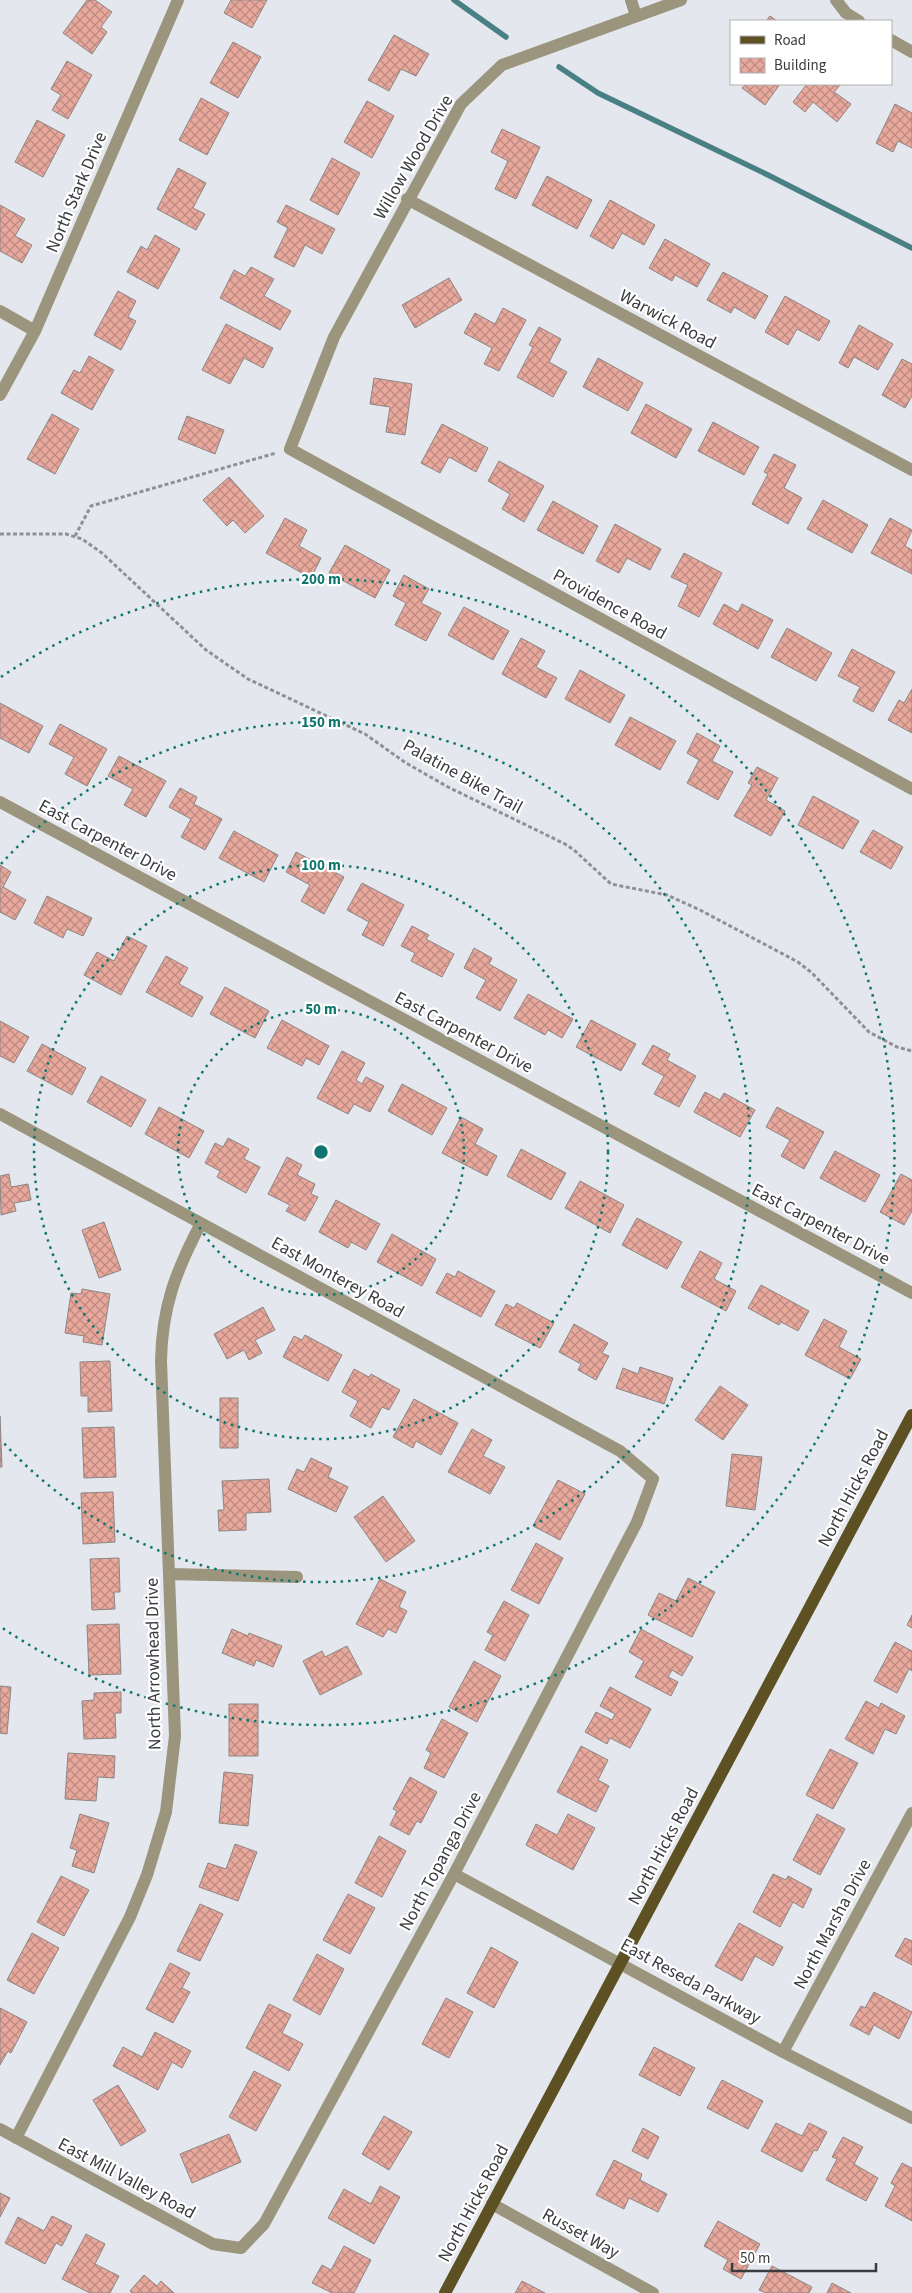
<svg xmlns="http://www.w3.org/2000/svg" width="912" height="2293" viewBox="0 0 912 2293" font-family="'Source Sans 3',sans-serif">
<style>
.lines{fill:none;stroke-linecap:round;stroke-linejoin:round}
.stream{stroke:#488084;stroke-width:5.5}
.building{fill:url(#building-cross-hatch);stroke:#8d8685}
.path{stroke:#8e9094;stroke-width:3;stroke-dasharray:4 2.5;stroke-linecap:butt}
.minor{stroke:#9b957d;stroke-width:12}
.major{stroke:#5d5123;stroke-width:12}
.ring{fill:none;stroke:#0f766e;stroke-width:2.5;stroke-dasharray:2.5 5}
.labels{text-anchor:middle;stroke-width:4.5;stroke-linejoin:round;paint-order:stroke}
.street-label{font-size:18px;fill:#3b3c3f;stroke:#fff}
.centre{fill:#0f766e;stroke:#fff;stroke-width:2.5}
.ring-label{font-size:15px;text-anchor:middle;font-weight:bold;fill:#0f766e;stroke:#fff;stroke-width:4.5;stroke-linejoin:round;paint-order:stroke}
</style>
<defs>
<pattern id="building-cross-hatch" width="8" height="8" patternUnits="userSpaceOnUse" patternTransform="scale(1.25)"><rect width="8" height="8" fill="#e8a89c"/><path d="M0 0l8 8M0 8l8-8" fill="none" stroke="#bd8a81"/></pattern>
</defs>
<rect width="100%" height="100%" fill="#e4e7ed"/>
<g class="lines">
<path class="stream" d="M 454,0 L 506,37
M 559,67 L 598,93 L 768,175 L 912,248"/>
</g>
<path class="building" d="M 87,0 L 95,0 L 112,12 L 101,27 L 107,32 L 92,54 L 63,33 Z
M 231,0 L 267,0 L 252,28 L 224,13 Z
M 770,16 L 777,21 L 766,21 Z
M 394,35 L 429,54 L 416,76 L 401,69 L 389,91 L 368,80 Z
M 233,42 L 261,57 L 238,98 L 210,83 Z
M 67,61 L 92,75 L 68,119 L 52,110 L 61,95 L 51,89 Z
M 746,84 L 780,84 L 765,105 L 742,88 Z
M 807,84 L 841,84 L 834,92 L 851,104 L 837,122 L 813,102 L 805,112 L 793,102 Z
M 201,98 L 229,113 L 207,155 L 179,140 Z
M 367,101 L 394,116 L 372,158 L 344,142 Z
M 895,104 L 912,113 L 912,148 L 898,141 L 893,152 L 876,143 Z
M 37,120 L 65,135 L 43,177 L 15,162 Z
M 502,129 L 540,147 L 516,199 L 495,189 L 508,161 L 491,152 Z
M 332,158 L 360,173 L 338,215 L 310,200 Z
M 178,168 L 206,183 L 193,208 L 205,214 L 196,230 L 157,209 Z
M 547,176 L 592,200 L 577,229 L 532,205 Z
M 610,200 L 655,225 L 644,245 L 622,233 L 613,249 L 590,236 Z
M 0,205 L 25,219 L 15,236 L 32,245 L 22,263 L 0,251 Z
M 286,205 L 335,229 L 322,254 L 305,245 L 294,267 L 274,257 L 288,228 L 277,222 Z
M 155,235 L 180,249 L 158,289 L 127,272 L 141,246 L 147,250 Z
M 665,239 L 710,264 L 697,287 L 675,275 L 672,281 L 649,268 Z
M 251,267 L 274,279 L 264,296 L 291,311 L 280,330 L 220,298 L 234,270 L 245,276 Z
M 723,272 L 768,296 L 755,319 L 734,307 L 731,313 L 707,300 Z
M 449,278 L 462,300 L 415,328 L 402,305 Z
M 118,291 L 136,301 L 128,317 L 136,321 L 121,350 L 94,335 Z
M 785,296 L 830,321 L 819,341 L 797,329 L 788,345 L 765,332 Z
M 503,308 L 526,320 L 499,371 L 484,364 L 492,348 L 464,333 L 475,313 L 495,324 Z
M 226,324 L 273,348 L 263,368 L 244,358 L 230,384 L 202,370 Z
M 859,325 L 893,344 L 878,370 L 854,357 L 848,368 L 839,363 Z
M 539,327 L 561,339 L 549,362 L 567,372 L 553,397 L 517,377 L 533,347 L 529,345 Z
M 89,356 L 114,370 L 92,410 L 61,393 L 74,370 L 80,373 Z
M 598,358 L 643,383 L 628,411 L 583,387 Z
M 902,359 L 912,364 L 912,396 L 905,408 L 882,395 Z
M 374,378 L 412,384 L 405,435 L 386,432 L 390,407 L 370,404 Z
M 646,404 L 692,429 L 676,458 L 631,433 Z
M 52,414 L 79,429 L 55,474 L 27,459 Z
M 187,416 L 224,430 L 215,454 L 178,439 Z
M 713,422 L 759,447 L 744,475 L 698,451 Z
M 442,424 L 488,448 L 476,472 L 449,457 L 440,473 L 421,463 Z
M 774,454 L 796,465 L 784,488 L 802,498 L 788,524 L 752,504 L 768,474 L 764,472 Z
M 499,461 L 544,486 L 524,522 L 502,509 L 510,494 L 488,481 Z
M 229,477 L 264,516 L 245,533 L 233,520 L 227,526 L 203,500 Z
M 823,500 L 868,525 L 852,553 L 807,529 Z
M 553,501 L 598,526 L 583,554 L 537,530 Z
M 285,518 L 307,530 L 299,546 L 321,558 L 311,578 L 266,553 Z
M 890,518 L 912,530 L 905,546 L 912,550 L 912,574 L 871,553 Z
M 615,524 L 661,549 L 650,570 L 627,558 L 619,573 L 596,561 Z
M 345,545 L 390,570 L 375,598 L 329,573 Z
M 684,553 L 722,573 L 699,617 L 678,606 L 688,585 L 671,577 Z
M 404,575 L 429,589 L 421,603 L 441,613 L 426,641 L 395,625 L 406,603 L 393,596 Z
M 724,604 L 738,612 L 742,604 L 773,620 L 758,649 L 713,624 Z
M 464,607 L 509,631 L 493,660 L 448,635 Z
M 787,628 L 832,653 L 816,681 L 771,657 Z
M 521,638 L 545,651 L 536,667 L 557,678 L 546,698 L 502,674 Z
M 852,649 L 895,672 L 873,712 L 853,701 L 860,687 L 838,676 Z
M 580,670 L 625,695 L 610,723 L 565,699 Z
M 912,689 L 912,733 L 888,720 L 899,700 L 904,703 Z
M 0,703 L 43,726 L 29,753 L 0,738 Z
M 630,717 L 676,741 L 660,770 L 615,745 Z
M 60,724 L 107,749 L 87,786 L 65,774 L 74,757 L 49,744 Z
M 697,733 L 720,746 L 712,761 L 733,772 L 718,800 L 687,783 L 699,760 L 687,753 Z
M 119,756 L 166,781 L 146,817 L 124,805 L 133,789 L 108,776 Z
M 757,767 L 778,778 L 766,800 L 785,811 L 771,836 L 734,816 L 752,785 L 748,783 Z
M 180,788 L 197,797 L 194,804 L 222,819 L 205,850 L 181,837 L 191,819 L 169,807 Z
M 813,796 L 859,821 L 843,849 L 798,825 Z
M 873,830 L 903,847 L 891,869 L 860,852 Z
M 234,831 L 278,855 L 264,882 L 219,858 Z
M 296,852 L 344,877 L 324,914 L 301,901 L 310,885 L 286,872 Z
M 0,865 L 11,872 L 3,887 L 26,900 L 15,920 L 0,912 Z
M 362,883 L 404,905 L 383,946 L 362,935 L 369,922 L 347,910 Z
M 47,896 L 92,918 L 83,936 L 67,929 L 63,938 L 34,923 Z
M 412,926 L 429,935 L 426,939 L 454,954 L 442,977 L 411,961 L 415,953 L 401,946 Z
M 127,936 L 147,946 L 121,995 L 84,975 L 97,952 L 114,961 Z
M 474,948 L 492,958 L 489,964 L 517,980 L 500,1011 L 476,998 L 486,980 L 464,968 Z
M 166,956 L 188,968 L 179,984 L 203,997 L 192,1017 L 146,992 Z
M 225,987 L 269,1011 L 255,1038 L 210,1014 Z
M 528,994 L 573,1019 L 562,1038 L 548,1030 L 545,1035 L 514,1018 Z
M 282,1020 L 329,1046 L 319,1065 L 306,1058 L 302,1066 L 267,1048 Z
M 591,1020 L 636,1044 L 621,1071 L 576,1047 Z
M 0,1021 L 29,1037 L 14,1063 L 0,1056 Z
M 42,1044 L 86,1068 L 72,1095 L 27,1071 Z
M 653,1045 L 670,1054 L 667,1060 L 696,1076 L 679,1107 L 654,1094 L 664,1076 L 642,1064 Z
M 342,1051 L 365,1063 L 356,1080 L 362,1084 L 366,1077 L 384,1086 L 370,1112 L 354,1104 L 348,1114 L 317,1098 Z
M 101,1076 L 146,1100 L 131,1127 L 87,1102 Z
M 402,1084 L 447,1108 L 432,1135 L 388,1111 Z
M 705,1092 L 720,1100 L 724,1093 L 755,1110 L 740,1137 L 694,1112 Z
M 159,1107 L 204,1131 L 189,1158 L 145,1134 Z
M 777,1107 L 824,1132 L 804,1169 L 781,1156 L 790,1140 L 766,1127 Z
M 461,1117 L 483,1129 L 475,1144 L 497,1156 L 487,1176 L 442,1153 Z
M 228,1138 L 249,1149 L 244,1159 L 260,1167 L 246,1193 L 217,1177 L 220,1171 L 205,1163 L 215,1143 L 223,1147 Z
M 521,1149 L 566,1173 L 551,1200 L 507,1176 Z
M 835,1151 L 880,1175 L 865,1202 L 820,1178 Z
M 287,1157 L 302,1165 L 297,1175 L 315,1184 L 311,1194 L 318,1197 L 305,1221 L 286,1211 L 290,1205 L 268,1194 Z
M 9,1174 L 11,1187 L 28,1184 L 31,1200 L 14,1203 L 16,1211 L 1,1215 L 0,1176 Z
M 901,1174 L 912,1180 L 912,1211 L 904,1225 L 880,1212 Z
M 580,1181 L 624,1205 L 610,1233 L 565,1208 Z
M 336,1200 L 380,1224 L 366,1250 L 351,1242 L 348,1248 L 319,1232 Z
M 637,1218 L 682,1242 L 667,1269 L 622,1245 Z
M 104,1222 L 121,1270 L 99,1278 L 82,1230 Z
M 392,1234 L 436,1259 L 422,1286 L 377,1262 Z
M 700,1251 L 722,1263 L 714,1279 L 736,1291 L 726,1311 L 681,1287 Z
M 458,1271 L 495,1291 L 481,1317 L 436,1293 L 447,1273 L 455,1277 Z
M 761,1285 L 809,1311 L 798,1331 L 781,1322 L 779,1325 L 748,1308 Z
M 82,1289 L 110,1294 L 102,1345 L 83,1342 L 84,1336 L 65,1333 L 71,1293 L 81,1294 Z
M 517,1303 L 554,1323 L 540,1348 L 495,1325 L 506,1304 L 514,1308 Z
M 263,1307 L 275,1330 L 255,1340 L 262,1353 L 249,1360 L 244,1350 L 227,1359 L 214,1334 Z
M 824,1319 L 847,1331 L 839,1347 L 861,1359 L 850,1379 L 805,1355 Z
M 574,1324 L 608,1343 L 602,1353 L 609,1356 L 596,1380 L 578,1370 L 581,1364 L 559,1352 Z
M 305,1335 L 342,1355 L 328,1381 L 283,1357 L 294,1336 L 302,1340 Z
M 110,1361 L 112,1411 L 88,1412 L 88,1396 L 81,1396 L 80,1362 Z
M 640,1367 L 673,1378 L 664,1404 L 616,1388 L 623,1368 L 638,1374 Z
M 354,1369 L 369,1377 L 371,1374 L 400,1390 L 389,1410 L 382,1407 L 371,1428 L 350,1416 L 358,1401 L 342,1392 Z
M 720,1386 L 748,1405 L 723,1440 L 695,1420 Z
M 220,1398 L 238,1398 L 238,1448 L 220,1448 Z
M 414,1399 L 458,1423 L 441,1455 L 416,1441 L 413,1448 L 393,1437 Z
M 0,1416 L 2,1467 L 0,1467 Z
M 114,1427 L 116,1477 L 84,1478 L 82,1428 Z
M 472,1429 L 492,1440 L 483,1456 L 505,1467 L 490,1494 L 448,1472 Z
M 732,1454 L 762,1457 L 755,1510 L 726,1506 Z
M 311,1458 L 332,1468 L 328,1477 L 348,1487 L 336,1512 L 288,1489 L 297,1469 L 304,1472 Z
M 269,1479 L 271,1512 L 246,1513 L 246,1530 L 219,1531 L 218,1510 L 224,1510 L 222,1481 Z
M 558,1480 L 585,1494 L 560,1540 L 533,1526 Z
M 113,1492 L 115,1542 L 83,1544 L 81,1493 Z
M 383,1496 L 415,1541 L 386,1562 L 354,1517 Z
M 536,1543 L 563,1558 L 539,1604 L 511,1590 Z
M 119,1558 L 120,1592 L 114,1592 L 115,1609 L 92,1610 L 90,1559 Z
M 688,1578 L 715,1592 L 692,1637 L 648,1615 L 659,1593 L 676,1601 Z
M 380,1579 L 406,1592 L 399,1607 L 407,1611 L 396,1633 L 388,1629 L 383,1637 L 356,1624 Z
M 504,1601 L 529,1615 L 505,1661 L 485,1650 L 493,1635 L 487,1632 Z
M 912,1615 L 912,1628 L 907,1625 Z
M 119,1624 L 121,1674 L 89,1675 L 87,1625 Z
M 232,1629 L 248,1636 L 249,1633 L 282,1646 L 273,1667 L 256,1660 L 254,1666 L 222,1653 Z
M 641,1629 L 693,1657 L 682,1676 L 672,1670 L 668,1677 L 678,1682 L 671,1696 L 635,1677 L 644,1661 L 629,1652 Z
M 895,1642 L 912,1651 L 912,1671 L 909,1669 L 897,1693 L 874,1681 Z
M 347,1646 L 362,1674 L 320,1695 L 303,1661 L 322,1651 L 325,1657 Z
M 474,1661 L 501,1676 L 477,1722 L 449,1707 Z
M 0,1686 L 11,1687 L 7,1734 L 0,1733 Z
M 610,1687 L 651,1709 L 630,1748 L 610,1738 L 607,1744 L 585,1732 L 596,1712 L 612,1720 L 615,1714 L 600,1706 Z
M 121,1692 L 121,1713 L 115,1713 L 116,1738 L 84,1739 L 82,1701 L 94,1700 L 94,1693 Z
M 866,1701 L 879,1708 L 881,1703 L 905,1716 L 896,1734 L 885,1729 L 873,1754 L 845,1739 Z
M 229,1704 L 258,1704 L 258,1756 L 229,1756 Z
M 442,1719 L 468,1733 L 444,1778 L 424,1768 L 431,1753 L 426,1750 Z
M 581,1746 L 608,1760 L 598,1780 L 609,1786 L 596,1812 L 557,1792 Z
M 830,1749 L 858,1763 L 833,1809 L 806,1795 Z
M 68,1753 L 115,1756 L 114,1778 L 98,1777 L 96,1801 L 65,1799 Z
M 224,1772 L 253,1775 L 248,1826 L 219,1823 Z
M 410,1777 L 437,1792 L 421,1823 L 417,1821 L 409,1835 L 390,1825 L 397,1811 L 393,1809 Z
M 80,1814 L 109,1823 L 94,1873 L 72,1866 L 77,1850 L 70,1848 Z
M 568,1814 L 595,1828 L 573,1870 L 526,1845 L 536,1824 L 557,1835 Z
M 817,1814 L 845,1829 L 820,1875 L 793,1860 Z
M 379,1836 L 406,1851 L 382,1897 L 355,1883 Z
M 235,1844 L 257,1852 L 238,1901 L 199,1887 L 208,1863 L 226,1869 Z
M 773,1874 L 786,1880 L 788,1876 L 812,1889 L 803,1908 L 793,1902 L 780,1927 L 753,1912 Z
M 61,1876 L 89,1890 L 64,1936 L 37,1922 Z
M 348,1894 L 375,1908 L 350,1954 L 323,1940 Z
M 200,1904 L 223,1914 L 200,1961 L 177,1951 Z
M 739,1923 L 783,1947 L 773,1966 L 755,1956 L 742,1981 L 715,1966 Z
M 32,1933 L 59,1948 L 34,1994 L 7,1980 Z
M 905,1938 L 912,1941 L 912,1965 L 895,1956 Z
M 491,1947 L 518,1962 L 494,2008 L 467,1993 Z
M 317,1954 L 344,1969 L 320,2015 L 293,2000 Z
M 170,1963 L 190,1973 L 182,1988 L 190,1992 L 173,2023 L 146,2009 Z
M 874,1992 L 912,2012 L 899,2039 L 874,2025 L 869,2035 L 850,2025 L 861,2006 L 865,2008 Z
M 446,1998 L 473,2012 L 449,2058 L 422,2044 Z
M 269,2004 L 291,2015 L 282,2033 L 303,2044 L 289,2071 L 246,2048 Z
M 0,2008 L 27,2022 L 11,2053 L 8,2051 L 0,2065 Z
M 155,2032 L 191,2051 L 182,2068 L 172,2062 L 158,2090 L 113,2066 L 123,2047 L 142,2057 Z
M 654,2047 L 695,2068 L 680,2096 L 639,2075 Z
M 254,2071 L 281,2085 L 256,2131 L 229,2117 Z
M 722,2080 L 763,2101 L 748,2129 L 707,2108 Z
M 118,2085 L 146,2131 L 121,2146 L 93,2100 Z
M 384,2116 L 412,2132 L 389,2170 L 362,2154 Z
M 776,2123 L 802,2136 L 809,2123 L 827,2132 L 817,2151 L 814,2150 L 802,2172 L 761,2151 Z
M 643,2128 L 659,2137 L 648,2159 L 632,2151 Z
M 229,2134 L 241,2162 L 192,2183 L 180,2154 Z
M 843,2137 L 863,2147 L 854,2164 L 878,2178 L 866,2201 L 826,2180 L 837,2159 L 832,2157 Z
M 614,2160 L 642,2174 L 640,2180 L 667,2194 L 658,2212 L 629,2198 L 624,2209 L 596,2195 Z
M 902,2163 L 912,2168 L 912,2221 L 885,2206 L 895,2186 L 891,2183 Z
M 380,2186 L 400,2197 L 374,2244 L 328,2218 L 344,2189 L 371,2204 Z
M 0,2193 L 10,2198 L 0,2217 Z
M 52,2216 L 72,2226 L 62,2246 L 56,2243 L 45,2264 L 5,2243 L 18,2217 L 44,2231 Z
M 718,2221 L 760,2244 L 741,2279 L 723,2269 L 728,2260 L 704,2246 Z
M 86,2234 L 105,2244 L 95,2264 L 119,2276 L 110,2293 L 90,2293 L 62,2279 Z
M 344,2246 L 371,2260 L 354,2293 L 332,2293 L 312,2283 L 322,2265 L 331,2270 Z
M 772,2266 L 812,2287 L 809,2293 L 766,2293 L 759,2290 Z
M 144,2275 L 157,2286 L 161,2281 L 174,2293 L 132,2293 L 130,2291 Z
M 522,2281 L 545,2293 L 515,2293 Z
M 832,2283 L 851,2293 L 827,2293 Z"/>
<g class="lines">
<path class="path" d="M 0,534 L 66,534 L 82,539 L 102,553 L 206,650 L 248,679 L 365,734 L 406,763 L 448,787 L 565,844 L 574,850 L 611,884 L 667,895 L 700,910 L 798,962 L 812,973 L 869,1032 L 897,1047 L 912,1051
M 75,536 L 91,506 L 276,453"/>
<path class="minor" d="M 631,0 L 636,16
M 681,0 L 502,65 L 461,104 L 334,337 L 290,449 L 912,789
M 836,0 L 846,13 L 859,21
M 891,40 L 912,52
M 407,199 L 912,470
M 0,311 L 35,331
M 0,395 L 35,331 L 178,0
M 0,802 L 912,1293
M 0,1114 L 620,1451 L 653,1479 L 637,1522 L 454,1874 L 264,2224 L 241,2248 L 213,2244 L 0,2129
M 169,1574 L 297,1577
M 454,1874 L 783,2052 L 912,2118
M 783,2052 L 912,1813
M 16,2138 L 130,1917 L 147,1875 L 166,1812 L 175,1736 L 161,1361 C 162,1306 176,1271 201,1223
M 492,2204 L 653,2293"/>
<path class="major" d="M 445,2293 L 912,1415"/>
</g>
<g class="ring">
<circle cx="321" cy="1152" r="143"/>
<circle cx="321" cy="1152" r="287"/>
<path d="M1 864A430 430 0 1 1 1 1440"/>
<path d="M1 677A573 573 0 1 1 1 1627"/>
</g>
<g class="labels">
<g class="street-label">
<text transform="translate(413 157) rotate(-60)" y="6">Willow Wood Drive</text>
<text transform="translate(76 192) rotate(-67)" y="6">North Stark Drive</text>
<text transform="translate(668 319) rotate(28)" y="6">Warwick Road</text>
<text transform="translate(610 604) rotate(29)" y="6">Providence Road</text>
<text transform="translate(463 776) rotate(29)" y="6">Palatine Bike Trail</text>
<text transform="translate(108 840) rotate(28)" y="6">East Carpenter Drive</text>
<text transform="translate(464 1032) rotate(28)" y="6">East Carpenter Drive</text>
<text transform="translate(821 1224) rotate(28)" y="6">East Carpenter Drive</text>
<text transform="translate(338 1277) rotate(29)" y="6">East Monterey Road</text>
<text transform="translate(853 1488) rotate(-62)" y="6">North Hicks Road</text>
<text transform="translate(153 1664) rotate(-91)" y="6">North Arrowhead Drive</text>
<text transform="translate(663 1846) rotate(-62)" y="6">North Hicks Road</text>
<text transform="translate(440 1861) rotate(-62)" y="6">North Topanga Drive</text>
<text transform="translate(832 1924) rotate(-62)" y="6">North Marsha Drive</text>
<text transform="translate(691 1981) rotate(29)" y="6">East Reseda Parkway</text>
<text transform="translate(127 2178) rotate(28)" y="6">East Mill Valley Road</text>
<text transform="translate(473 2203) rotate(-62)" y="6">North Hicks Road</text>
<text transform="translate(581 2233) rotate(29)" y="6">Russet Way</text>
</g>
</g>
<circle cx="321" cy="1152" r="8" class="centre"/>
<g class="ring-label">
<text x="321" y="584">200 m</text>
<text x="321" y="727">150 m</text>
<text x="321" y="870">100 m</text>
<text x="321" y="1014">50 m</text>
</g>
<rect x="730" y="20" width="162" height="65" fill="#ffffff" stroke="#b1b1b2"/>
<rect x="740" y="36" width="25" height="8" fill="#5d5123" stroke="#b1b1b2"/>
<text x="774" y="45" font-size="15" fill="#3b3c3f">Road</text>
<rect x="740" y="58" width="25" height="15" fill="url(#building-cross-hatch)" stroke="#b1b1b2"/>
<text x="774" y="70" font-size="15" fill="#3b3c3f">Building</text>
<path d="M732 2263v8h144v-8" fill="none" stroke="#3b3c3f" stroke-width="2.5"/>
<text x="740" y="2263" font-size="15" fill="#3b3c3f" stroke="#ffffff" stroke-width="4" paint-order="stroke">50 m</text>
</svg>
